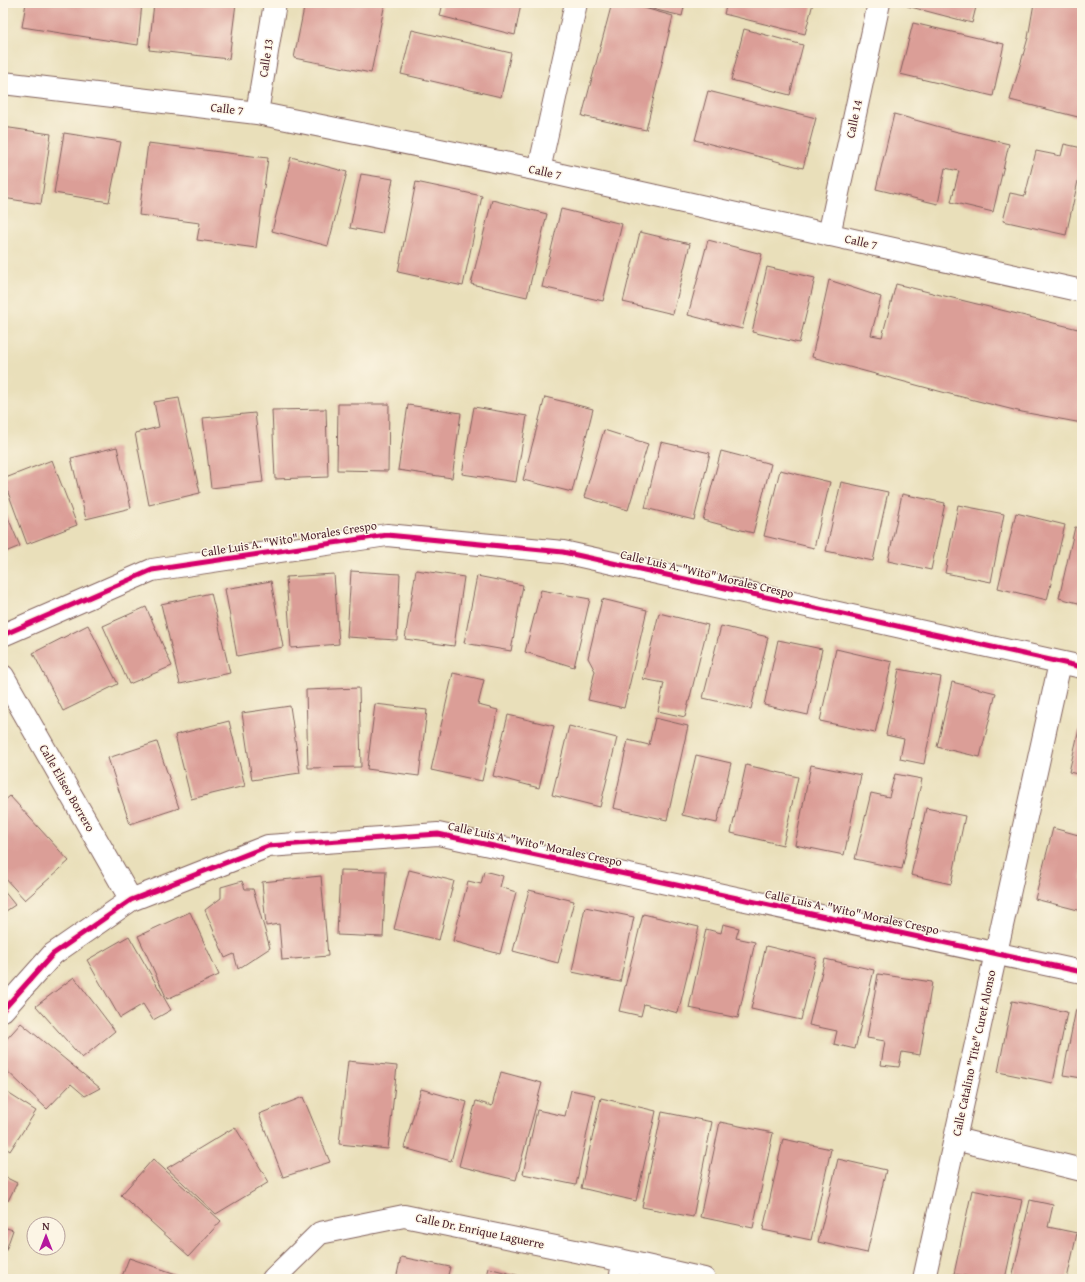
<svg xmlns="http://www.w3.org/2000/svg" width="1085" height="1282" viewBox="0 0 1085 1282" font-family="'Gentium Book Plus',serif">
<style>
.building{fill:#db9e97}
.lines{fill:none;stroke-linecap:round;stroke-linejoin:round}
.minor-casing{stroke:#82625d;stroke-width:24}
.minor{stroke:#fff;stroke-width:22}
.cycleway-casing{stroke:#fcf5e5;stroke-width:8}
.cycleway{stroke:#d6006c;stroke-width:5}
.labels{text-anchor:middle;stroke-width:3;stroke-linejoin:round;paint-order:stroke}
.street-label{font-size:12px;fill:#4a1f2b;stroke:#fcf5e5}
</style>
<rect width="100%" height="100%" fill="#fcf5e5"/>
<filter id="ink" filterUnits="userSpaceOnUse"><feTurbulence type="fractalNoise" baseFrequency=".025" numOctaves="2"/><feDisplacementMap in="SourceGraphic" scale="8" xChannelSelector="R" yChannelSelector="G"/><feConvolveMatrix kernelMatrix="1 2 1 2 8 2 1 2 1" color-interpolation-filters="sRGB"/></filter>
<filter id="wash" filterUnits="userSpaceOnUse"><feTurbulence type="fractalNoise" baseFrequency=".012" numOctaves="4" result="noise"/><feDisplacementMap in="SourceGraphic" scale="16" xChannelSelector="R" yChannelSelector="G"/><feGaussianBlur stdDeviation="0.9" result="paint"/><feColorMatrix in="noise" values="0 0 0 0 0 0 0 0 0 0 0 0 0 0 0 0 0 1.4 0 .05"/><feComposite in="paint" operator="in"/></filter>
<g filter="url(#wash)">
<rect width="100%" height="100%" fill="#e9dfba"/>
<g id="blocks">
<path class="building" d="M 26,3 L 142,3 L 138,45 L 22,27 Z
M 154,3 L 236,3 L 229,59 L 149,50 Z
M 305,3 L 308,3 L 312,6 L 312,3 L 385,3 L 371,73 L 294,58 Z
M 443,3 L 521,3 L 515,35 L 440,16 Z
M 612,3 L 626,3 L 673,16 L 646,130 L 582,116 Z
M 627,3 L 685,3 L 682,16 Z
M 727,3 L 813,3 L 805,34 L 724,14 Z
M 908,3 L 977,3 L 972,23 L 907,6 Z
M 1034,3 L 1082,3 L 1082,118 L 1010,100 L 1028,38 Z
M 913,23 L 1004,44 L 993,96 L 900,74 Z
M 744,29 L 803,45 L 790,95 L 731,80 Z
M 412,30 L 511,53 L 501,97 L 401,74 Z
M 708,91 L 816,118 L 803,168 L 695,140 Z
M 894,114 L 954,131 L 1009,144 L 993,212 L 951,202 L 959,171 L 945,168 L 938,204 L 876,189 Z
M 3,127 L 51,134 L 41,204 L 3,198 Z
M 64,133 L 121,142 L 109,202 L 54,193 Z
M 148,143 L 268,158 L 256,248 L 197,240 L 200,223 L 139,215 Z
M 1064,144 L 1082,148 L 1082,163 L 1066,235 L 1003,221 L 1010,193 L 1025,196 L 1036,151 L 1061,156 Z
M 291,157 L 347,172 L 328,246 L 272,231 Z
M 361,174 L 393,179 L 382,234 L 350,228 Z
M 416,182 L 482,196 L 463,286 L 398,272 Z
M 492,200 L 547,214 L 527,297 L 471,284 Z
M 561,209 L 622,224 L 603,301 L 542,287 Z
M 640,232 L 690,244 L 673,314 L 623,302 Z
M 708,240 L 762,254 L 742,329 L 688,315 Z
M 767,267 L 815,278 L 799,343 L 752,332 Z
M 829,280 L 881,297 L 871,335 L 882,337 L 896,284 L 1082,330 L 1082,423 L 1022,412 L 946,393 L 812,357 Z
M 545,397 L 593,409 L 572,492 L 523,480 Z
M 179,398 L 200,493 L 149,505 L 135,433 L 159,427 L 154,402 Z
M 338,404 L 389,404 L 388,471 L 337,470 Z
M 408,405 L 461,413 L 452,478 L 398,470 Z
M 474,407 L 527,416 L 516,482 L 462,474 Z
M 326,409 L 328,477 L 275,479 L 272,410 Z
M 255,413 L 263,482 L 211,488 L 203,418 Z
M 604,430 L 648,444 L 628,510 L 584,497 Z
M 661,442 L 710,453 L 694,520 L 645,508 Z
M 117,447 L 131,508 L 86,519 L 71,458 Z
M 721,451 L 771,464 L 753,533 L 703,520 Z
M 52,460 L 77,525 L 27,544 L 3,479 Z
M 780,470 L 830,482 L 814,548 L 764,536 Z
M 841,482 L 888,492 L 873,561 L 826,551 Z
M 902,494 L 945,503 L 931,570 L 888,561 Z
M 958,505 L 1004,514 L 991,582 L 945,573 Z
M 3,506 L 20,546 L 3,553 Z
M 1016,513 L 1065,525 L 1047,600 L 998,588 Z
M 1075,527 L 1082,528 L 1082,604 L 1059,598 Z
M 416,570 L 464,577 L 454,646 L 405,639 Z
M 351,571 L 400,574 L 397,640 L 347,637 Z
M 334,574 L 339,644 L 291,648 L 286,577 Z
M 477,576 L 523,585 L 511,651 L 464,643 Z
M 271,581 L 283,647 L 237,656 L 225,589 Z
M 541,590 L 590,599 L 574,667 L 525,652 Z
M 211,593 L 230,673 L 180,684 L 161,604 Z
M 602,599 L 647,610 L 624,708 L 588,700 L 595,671 L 588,658 Z
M 146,607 L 172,666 L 129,684 L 103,626 Z
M 659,613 L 708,625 L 685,717 L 658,711 L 664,683 L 643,679 Z
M 88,625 L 118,684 L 63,711 L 33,653 Z
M 721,626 L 768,637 L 751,709 L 703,698 Z
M 778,640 L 822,649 L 808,715 L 764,705 Z
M 836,649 L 892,662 L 875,733 L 820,721 Z
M 899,669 L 941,677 L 924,764 L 900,759 L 904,739 L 886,735 Z
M 453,673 L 484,680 L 478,705 L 498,710 L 482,781 L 431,770 Z
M 952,682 L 996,693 L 980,757 L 937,747 Z
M 359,688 L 361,767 L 308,768 L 306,690 Z
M 375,704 L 427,710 L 419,776 L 367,769 Z
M 290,706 L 300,773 L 252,780 L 242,713 Z
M 508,715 L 554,726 L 539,788 L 493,776 Z
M 655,718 L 688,726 L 667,820 L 613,808 L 628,740 L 649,745 Z
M 229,721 L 245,786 L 191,799 L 175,735 Z
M 1081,721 L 1082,721 L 1082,775 L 1069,772 Z
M 569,726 L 617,738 L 600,807 L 552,795 Z
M 157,742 L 179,808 L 130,824 L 108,758 Z
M 696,755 L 731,763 L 717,823 L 682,815 Z
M 746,765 L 798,777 L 783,845 L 731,833 Z
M 811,765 L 861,775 L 844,855 L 795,845 Z
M 895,774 L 922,779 L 902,869 L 855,859 L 871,793 L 889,797 Z
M 10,796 L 69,861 L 25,900 L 3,876 L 3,802 Z
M 926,808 L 965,816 L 951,884 L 911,875 Z
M 1053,828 L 1082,836 L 1082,911 L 1035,899 Z
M 340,870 L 386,871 L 383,937 L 337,935 Z
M 409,870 L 454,881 L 439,940 L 394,929 Z
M 484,871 L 503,876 L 500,887 L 516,892 L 500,954 L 453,941 L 468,881 L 481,884 Z
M 321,876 L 328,956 L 282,960 L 279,924 L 266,926 L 262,882 Z
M 242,881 L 245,889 L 253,889 L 270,948 L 238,969 L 234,954 L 225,958 L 205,910 L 221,898 L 221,887 Z
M 3,890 L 15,905 L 3,913 Z
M 529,890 L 574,901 L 558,963 L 513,951 Z
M 585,907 L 634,917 L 620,982 L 572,972 Z
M 190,912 L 219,975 L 167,999 L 138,936 Z
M 643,914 L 699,927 L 678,1013 L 644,1004 L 641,1016 L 619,1011 Z
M 723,924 L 739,928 L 736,938 L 755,942 L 738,1018 L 689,1008 L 706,929 L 721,933 Z
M 129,936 L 171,1010 L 153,1020 L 143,1004 L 120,1018 L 87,960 Z
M 766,946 L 816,958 L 801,1020 L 751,1009 Z
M 825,959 L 874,970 L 855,1049 L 834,1044 L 837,1031 L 809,1025 Z
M 878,974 L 932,982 L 920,1055 L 902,1052 L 899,1067 L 881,1065 L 885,1041 L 867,1038 Z
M 74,977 L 115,1031 L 82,1058 L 36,1006 Z
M 1012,1001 L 1067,1012 L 1053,1083 L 998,1072 Z
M 1076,1009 L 1082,1010 L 1082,1078 L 1063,1075 Z
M 21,1023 L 100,1088 L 85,1096 L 71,1084 L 47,1109 L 3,1067 L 3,1043 Z
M 348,1061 L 397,1066 L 388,1149 L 339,1144 Z
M 501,1072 L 542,1083 L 516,1180 L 459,1166 L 476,1101 L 492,1106 Z
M 421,1089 L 467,1102 L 451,1161 L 404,1148 Z
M 3,1090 L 36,1111 L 10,1151 L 3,1146 Z
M 571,1090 L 595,1095 L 576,1185 L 523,1174 L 537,1110 L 565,1116 Z
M 303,1097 L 330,1162 L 283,1177 L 259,1114 Z
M 601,1098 L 656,1111 L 636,1201 L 581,1188 Z
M 662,1112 L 712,1122 L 693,1217 L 642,1207 Z
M 720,1122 L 773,1133 L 753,1228 L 700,1217 Z
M 235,1127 L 269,1182 L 216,1214 L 167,1168 Z
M 783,1139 L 831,1149 L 811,1240 L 763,1230 Z
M 153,1159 L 221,1221 L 189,1256 L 121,1195 Z
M 838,1159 L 886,1170 L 867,1253 L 818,1242 Z
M 3,1176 L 17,1183 L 8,1201 L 3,1198 Z
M 972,1190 L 1022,1200 L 1005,1279 L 980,1279 L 954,1274 Z
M 1030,1200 L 1053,1205 L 1048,1227 L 1077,1233 L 1067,1279 L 1012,1279 Z
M 3,1227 L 13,1230 L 5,1253 L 3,1252 Z
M 401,1257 L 450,1267 L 447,1279 L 396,1279 Z
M 129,1258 L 185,1277 L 185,1279 L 121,1279 Z
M 488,1268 L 528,1278 L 528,1279 L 485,1279 Z"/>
</g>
</g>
<g filter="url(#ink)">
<use href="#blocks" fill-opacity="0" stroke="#82625d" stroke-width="1"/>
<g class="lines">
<g class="minor-casing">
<path id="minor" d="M 3,83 L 257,113 L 539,170 L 1082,291
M 257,113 L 275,3
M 539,170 L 576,3
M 829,235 L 879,3
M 3,635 L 152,570 L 387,535 L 563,552 L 1082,667
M 3,676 L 131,900
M 3,1010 L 53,954 L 131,900 L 268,846 L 438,834 L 1082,972
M 955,1139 L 1082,1170
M 273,1279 L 320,1233 L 404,1216 L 624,1261 L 704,1279
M 620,1279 L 624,1261
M 924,1279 L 1060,663"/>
</g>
<use href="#minor" class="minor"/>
<g class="cycleway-casing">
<path id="cycleway" d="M 3,635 L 152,570 L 387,535 L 563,552 L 1082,667
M 3,1010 L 53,954 L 131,900 L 268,846 L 438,834 L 1082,972"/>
</g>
<use href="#cycleway" class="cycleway"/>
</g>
</g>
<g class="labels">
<g class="street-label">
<text transform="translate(266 58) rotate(-81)" y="4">Calle 13</text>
<text transform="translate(227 109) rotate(7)" y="4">Calle 7</text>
<text transform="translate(854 119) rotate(-78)" y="4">Calle 14</text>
<text transform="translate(545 172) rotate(12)" y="4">Calle 7</text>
<text transform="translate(861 242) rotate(13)" y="4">Calle 7</text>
<text transform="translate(289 539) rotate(-9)" y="4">Calle Luis A. "Wito" Morales Crespo</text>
<text transform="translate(707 574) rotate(13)" y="4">Calle Luis A. "Wito" Morales Crespo</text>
<text transform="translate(67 788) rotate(60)" y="4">Calle Eliseo Borrero</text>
<text transform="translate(535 844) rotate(12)" y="4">Calle Luis A. "Wito" Morales Crespo</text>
<text transform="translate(852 912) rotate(12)" y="4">Calle Luis A. "Wito" Morales Crespo</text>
<text transform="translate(974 1053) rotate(-78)" y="4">Calle Catalino "Tite" Curet Alonso</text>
<text transform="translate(480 1231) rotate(12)" y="4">Calle Dr. Enrique Laguerre</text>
</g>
</g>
<rect width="1085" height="1282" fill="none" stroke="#fcf5e5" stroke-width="16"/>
<g transform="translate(46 1236)"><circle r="19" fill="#fcf5e5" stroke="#b59f9b"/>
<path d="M0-3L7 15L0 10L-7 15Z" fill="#b5179e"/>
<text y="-6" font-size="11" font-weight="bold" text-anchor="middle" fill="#4a1f2b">N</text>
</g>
</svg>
